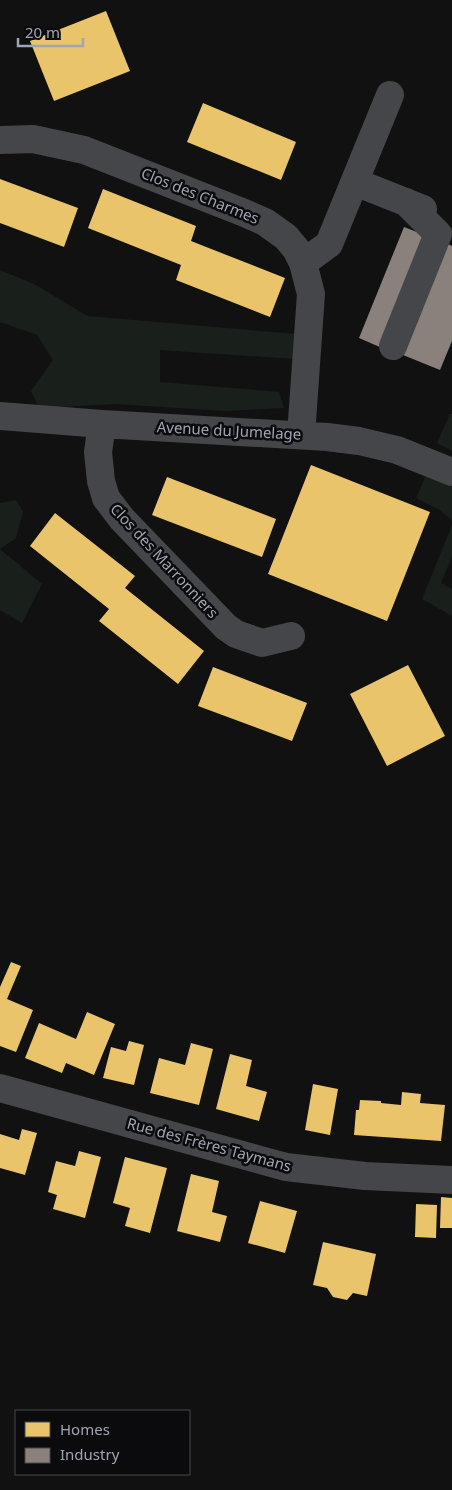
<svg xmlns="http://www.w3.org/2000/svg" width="452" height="1490" viewBox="0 0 452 1490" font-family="'Noto Sans',sans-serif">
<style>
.green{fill:#19201b}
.homes{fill:#e9c46a}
.industry{fill:#8a817c}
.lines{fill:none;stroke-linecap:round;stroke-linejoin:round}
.minor{stroke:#45464a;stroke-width:28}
.labels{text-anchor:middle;stroke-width:5;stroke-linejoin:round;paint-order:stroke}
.street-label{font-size:15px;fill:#a0a5b4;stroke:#0b0b0d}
</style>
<rect width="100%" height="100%" fill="#111"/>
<path class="green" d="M 0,270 L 36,285 L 87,316 L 296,334 L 295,359 L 160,350 L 160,382 L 279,392 L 284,408 L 225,411 L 115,404 L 39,408 L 31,391 L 53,360 L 37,335 L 0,322 Z
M 450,414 L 452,414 L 452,451 L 437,443 Z
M 427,473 L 452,486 L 452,520 L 438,509 L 416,498 Z
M 16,500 L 23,512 L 16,538 L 0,549 L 0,503 Z
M 452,525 L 452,557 L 441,583 L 452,589 L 452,616 L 422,599 Z
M 0,549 L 42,584 L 22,623 L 0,610 Z"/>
<path class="homes" d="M 106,11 L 130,71 L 54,101 L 30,41 Z
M 203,103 L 296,142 L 281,180 L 187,142 Z
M 0,179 L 78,208 L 64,247 L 0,223 Z
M 103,189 L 196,226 L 191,241 L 285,278 L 270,317 L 176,280 L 181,265 L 88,228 Z
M 311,465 L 430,512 L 387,621 L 268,574 Z
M 167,477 L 276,519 L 262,557 L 152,515 Z
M 55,513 L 135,576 L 125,588 L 204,651 L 178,684 L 99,621 L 109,609 L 30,546 Z
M 408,665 L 445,736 L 387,766 L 350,694 Z
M 213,667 L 307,703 L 292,741 L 198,706 Z
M 11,962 L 21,966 L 7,999 L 33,1010 L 16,1052 L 0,1046 L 0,987 Z
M 87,1012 L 115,1024 L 94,1075 L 66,1063 L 62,1073 L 25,1058 L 39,1023 L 76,1039 Z
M 129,1041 L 144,1045 L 134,1085 L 103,1078 L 111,1047 L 126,1051 Z
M 191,1043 L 213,1049 L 199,1105 L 150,1093 L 159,1058 L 185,1065 Z
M 230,1054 L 252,1060 L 246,1086 L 267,1092 L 259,1121 L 216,1109 Z
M 313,1084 L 338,1089 L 330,1135 L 305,1130 Z
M 402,1092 L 421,1094 L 420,1103 L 445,1105 L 441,1141 L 354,1135 L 356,1110 L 359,1110 L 360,1100 L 381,1101 L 381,1103 L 401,1105 Z
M 22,1129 L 37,1133 L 25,1175 L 0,1168 L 0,1134 L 19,1140 Z
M 79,1151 L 101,1157 L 85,1218 L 53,1209 L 57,1195 L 48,1192 L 56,1161 L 75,1166 Z
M 125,1157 L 167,1168 L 150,1233 L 125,1226 L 130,1208 L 113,1203 Z
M 191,1174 L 219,1181 L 212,1212 L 227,1216 L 220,1242 L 177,1231 Z
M 441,1197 L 452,1198 L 452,1228 L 440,1228 Z
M 260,1201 L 297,1211 L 285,1253 L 248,1243 Z
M 416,1204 L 437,1205 L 436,1238 L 415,1237 Z
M 323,1242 L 376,1254 L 367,1296 L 353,1293 L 347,1300 L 333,1297 L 327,1288 L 313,1285 Z"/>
<path class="industry" d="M 404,227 L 427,236 L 382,348 L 359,338 Z
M 448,244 L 452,246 L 452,341 L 440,370 L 403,355 Z"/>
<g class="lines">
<path class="minor" d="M 0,140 L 33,139 L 84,150 L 242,212 L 265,222 L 286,237 L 296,249 L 303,263 L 311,294 L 301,435
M 355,182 L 423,209
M 303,263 L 329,244 L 390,95
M 393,346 L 438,234 L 406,202
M 0,416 L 102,424 L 327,437 L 359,441 L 397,450 L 452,472
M 102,424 L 98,452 L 101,481 L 106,498 L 122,519 L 226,627 L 236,634 L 262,643 L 291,636
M 0,1088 L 286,1167 L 365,1176 L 452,1180"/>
</g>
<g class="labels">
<g class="street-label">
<text transform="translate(200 196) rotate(22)" y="5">Clos des Charmes</text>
<text transform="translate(229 431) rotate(3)" y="5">Avenue du Jumelage</text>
<text transform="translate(164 561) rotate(47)" y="5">Clos des Marronniers</text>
<text transform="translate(209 1145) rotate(15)" y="5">Rue des Frères Taymans</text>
</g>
</g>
<rect x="15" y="1410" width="175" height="65" fill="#0b0b0d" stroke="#474950"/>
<rect x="25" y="1422" width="25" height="15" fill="#e9c46a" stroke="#474950"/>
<text x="60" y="1435" font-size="15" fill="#a0a5b4">Homes</text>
<rect x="25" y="1448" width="25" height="15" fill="#8a817c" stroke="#474950"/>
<text x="60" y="1460" font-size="15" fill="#a0a5b4">Industry</text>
<path d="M18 38v8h65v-8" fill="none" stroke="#a0a5b4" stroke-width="2.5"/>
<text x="25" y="38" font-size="15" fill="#a0a5b4" stroke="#0b0b0d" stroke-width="4" paint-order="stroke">20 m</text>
</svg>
